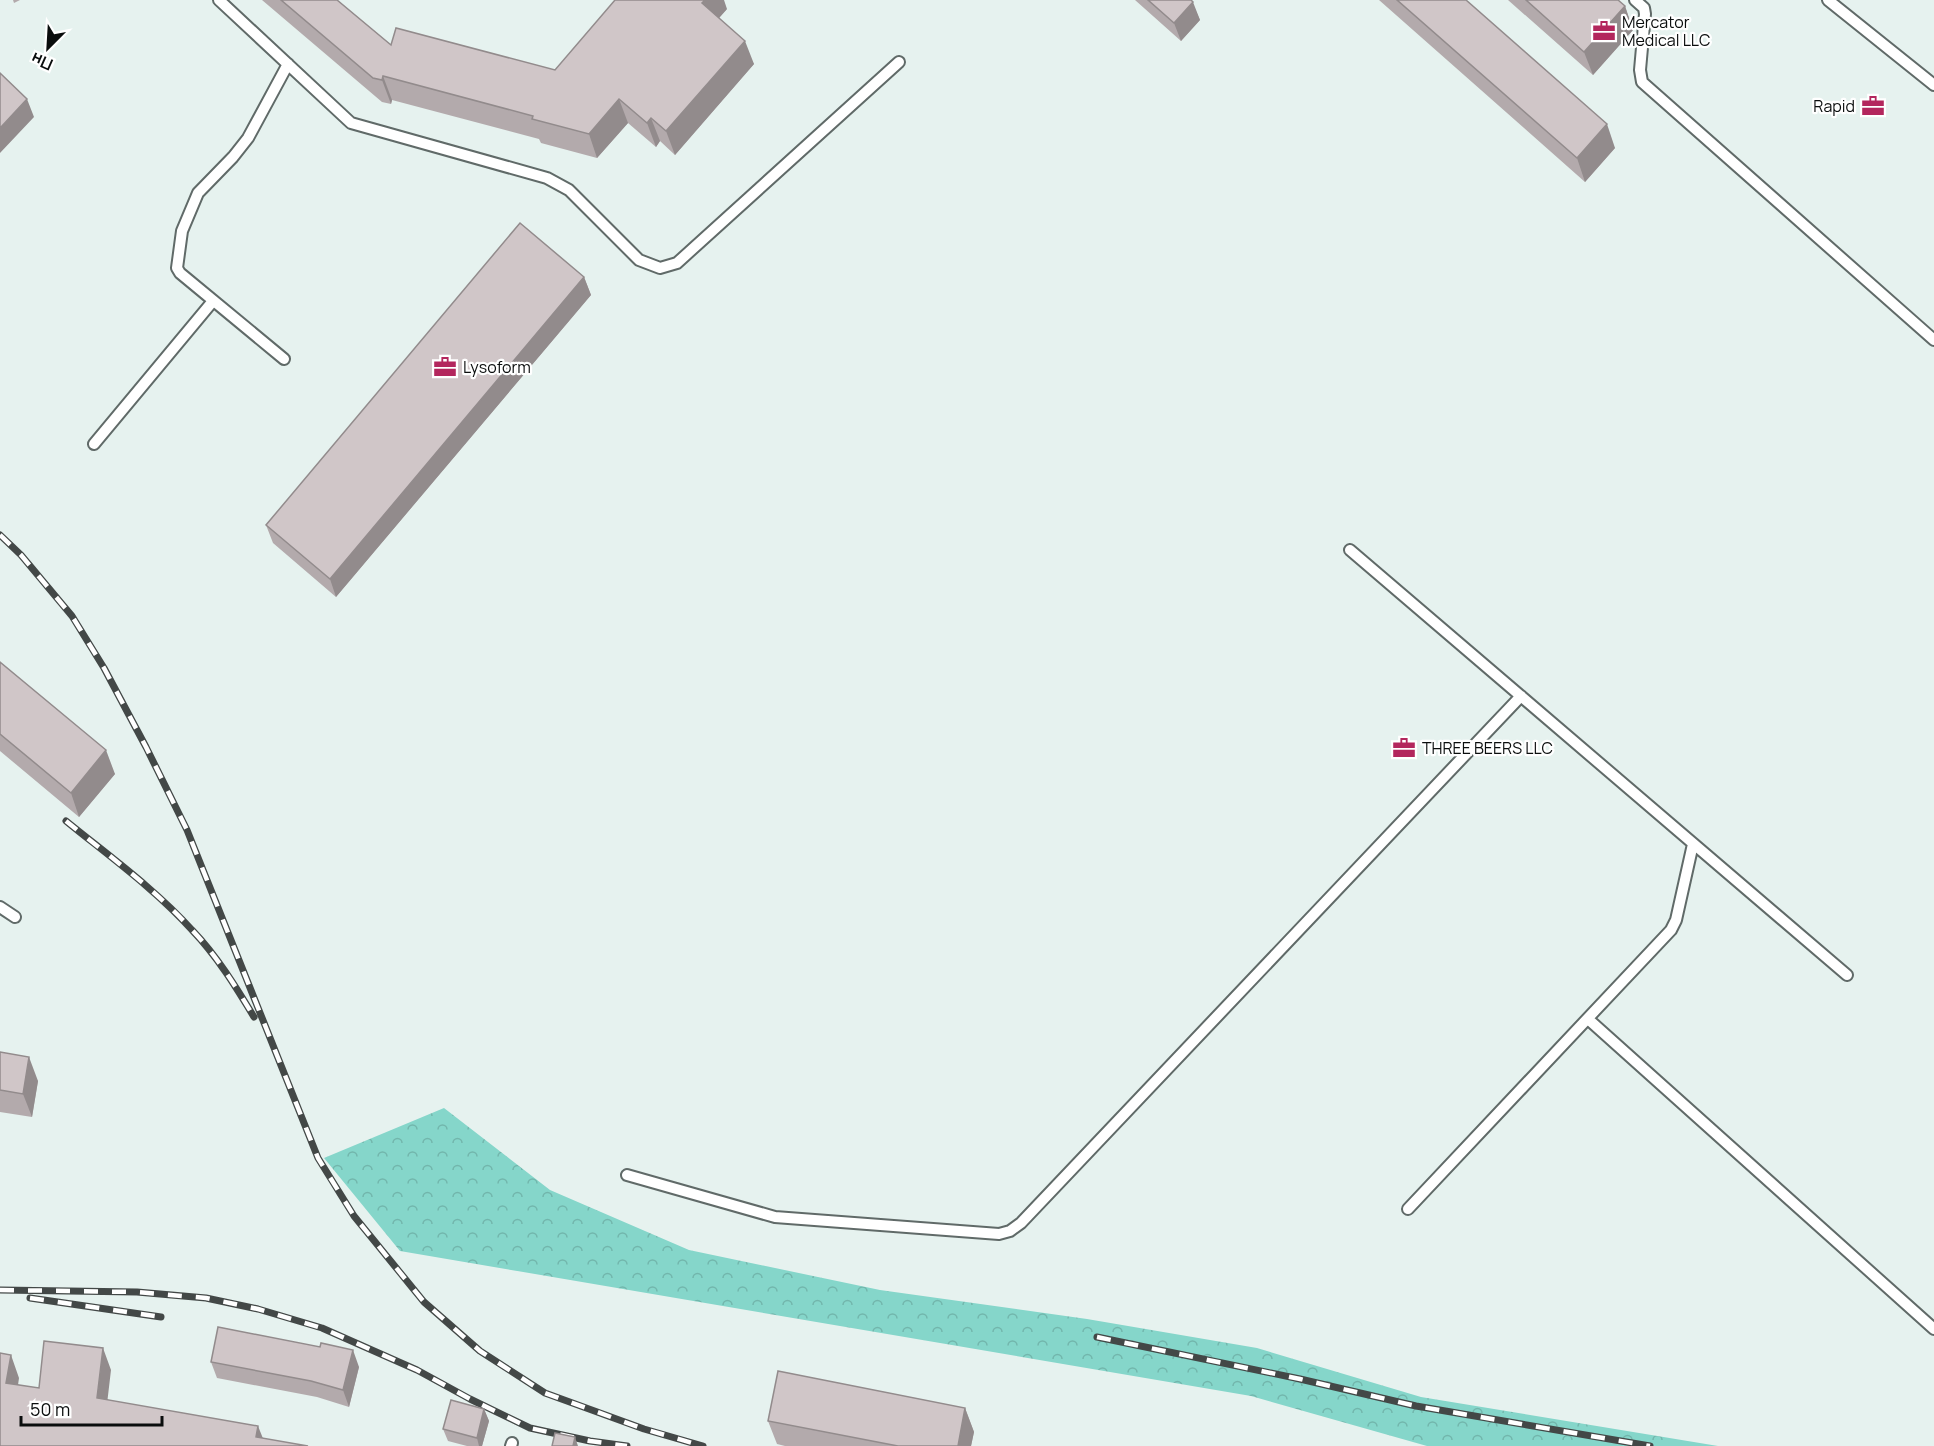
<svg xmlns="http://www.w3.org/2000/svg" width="1934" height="1446" viewBox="0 0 1934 1446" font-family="Manrope,sans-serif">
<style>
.forest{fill:url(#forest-crowns)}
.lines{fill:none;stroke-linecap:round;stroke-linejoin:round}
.lane-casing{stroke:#606a68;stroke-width:14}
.lane{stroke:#fff;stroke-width:10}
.rail-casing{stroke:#434847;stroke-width:7}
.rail{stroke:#fff;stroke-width:4.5;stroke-dasharray:14;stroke-linecap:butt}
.wall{fill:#b3aaac}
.shaded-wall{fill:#928b8c}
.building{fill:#d0c6c8;stroke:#928b8c;stroke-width:1.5}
.labels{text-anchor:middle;stroke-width:4.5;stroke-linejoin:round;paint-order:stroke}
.poi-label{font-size:16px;fill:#0a0d0d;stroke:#fff;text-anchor:start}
</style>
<defs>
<pattern id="forest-crowns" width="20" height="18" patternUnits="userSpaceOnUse" patternTransform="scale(1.5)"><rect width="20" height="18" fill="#85d6ca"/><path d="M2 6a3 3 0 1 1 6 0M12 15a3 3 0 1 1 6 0" fill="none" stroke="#72b6ac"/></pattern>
</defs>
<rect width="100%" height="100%" fill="#e6f2ef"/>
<path class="forest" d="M 444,1108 L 550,1190 L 689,1250 L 880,1290 L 1087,1319 L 1257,1348 L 1421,1397 L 1718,1446 L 1427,1446 L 1251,1396 L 400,1251 L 324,1158 Z"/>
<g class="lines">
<g class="lane-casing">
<path id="lane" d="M 219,0 L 351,123 L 547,178 L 569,190 L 639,260 L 660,268 L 677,263 L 899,62
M 1635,0 L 1644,8 L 1645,14 L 1640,70 L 1642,82 L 1934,340
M 1828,0 L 1934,85
M 284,359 L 180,273 L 177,268 L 182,231 L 198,193 L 233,157 L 248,138 L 288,64
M 94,444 L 213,301
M 1350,550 L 1847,975
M 0,907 L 15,917
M 1588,1019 L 1934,1329
M 627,1175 L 775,1217 L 999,1234 L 1010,1231 L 1021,1223 L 1521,696
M 1408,1209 L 1671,930 L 1676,920 L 1693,844
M 511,1446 L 512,1443"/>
</g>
<use href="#lane" class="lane"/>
<g class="rail-casing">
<path id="rail" d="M 0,535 L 21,555 L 72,616 L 104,668 L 146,747 L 187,830 L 318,1158 L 354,1216 L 424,1302 L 480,1351 L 545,1393 L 644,1429 L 703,1446
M 66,821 C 109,856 155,889 192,930 C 217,956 236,987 254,1017
M 0,1290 L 137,1292 L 206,1298 L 258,1309 L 322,1328 L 417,1370 L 470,1399 L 530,1428 L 590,1441 L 627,1446
M 30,1298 L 161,1317
M 1097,1337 L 1300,1379 L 1416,1406 L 1650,1446"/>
</g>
<use href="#rail" class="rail"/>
</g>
<path class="wall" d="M 13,0 L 20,0 L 14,3 Z
M 262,0 L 337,0 L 391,45 L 555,70 L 727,9 L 719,18 L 754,64 L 675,155 L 660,141 L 656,147 L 628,123 L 597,158 L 541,143 L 539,139 L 392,100 L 391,104 L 382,102 Z
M 1135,0 L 1191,0 L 1200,20 L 1181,41 Z
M 1379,0 L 1466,0 L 1615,148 L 1585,182 Z
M 1508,0 L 1618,0 L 1625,6 L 1633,30 L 1593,75 Z
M 584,277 L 591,295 L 336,597 L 273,543 L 266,525 Z
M 0,662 L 115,774 L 79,817 L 0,751 Z
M 0,1052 L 38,1081 L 32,1117 L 0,1112 Z
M 320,1347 L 359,1367 L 349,1407 L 317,1397 L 217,1378 L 211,1362 Z
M 965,1408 L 974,1432 L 971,1446 L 785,1446 L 777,1444 L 768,1421 Z
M 484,1409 L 489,1421 L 482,1446 L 467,1446 L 448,1441 L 443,1429 Z"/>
<path class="shaded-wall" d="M 705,0 L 724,0 L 727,9 L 711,27 L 702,3 Z
M 1193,2 L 1200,20 L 1181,41 L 1174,23 Z
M 1625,6 L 1633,30 L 1593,75 L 1584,52 Z
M 745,41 L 754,64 L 675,155 L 666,131 Z
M 383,76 L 392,100 L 391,104 L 382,80 Z
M 27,99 L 34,117 L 0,153 L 0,128 Z
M 619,99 L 628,123 L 597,158 L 589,134 Z
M 651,118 L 660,141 L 656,147 L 647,123 Z
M 1607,124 L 1615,148 L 1585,182 L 1577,158 Z
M 584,277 L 591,295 L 336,597 L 330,579 Z
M 106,750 L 115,774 L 79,817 L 71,793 Z
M 29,1057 L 38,1081 L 32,1117 L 23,1094 Z
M 103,1348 L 111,1370 L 105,1421 L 97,1398 Z
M 353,1350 L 359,1367 L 349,1407 L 343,1390 Z
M 11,1355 L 19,1378 L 15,1406 L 6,1383 Z
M 965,1408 L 974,1432 L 971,1446 L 958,1446 Z
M 484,1409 L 489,1421 L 482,1446 L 479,1446 L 477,1438 Z
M 258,1426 L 266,1446 L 256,1437 Z
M 575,1437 L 578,1446 L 573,1446 Z"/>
<path class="building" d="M 281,0 L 337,0 L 391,45 L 396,28 L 555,70 L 615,0 L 705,0 L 702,3 L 745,41 L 666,131 L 651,118 L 647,123 L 619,99 L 589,134 L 532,119 L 533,116 L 383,76 L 382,80 L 373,78 Z
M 1148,0 L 1191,0 L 1193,2 L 1174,23 Z
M 1397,0 L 1466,0 L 1607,124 L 1577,158 Z
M 1526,0 L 1618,0 L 1625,6 L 1584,52 Z
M 0,73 L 27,99 L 0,128 Z
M 520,223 L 584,277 L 330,579 L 266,525 Z
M 0,662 L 106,750 L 71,793 L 0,734 Z
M 0,1052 L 29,1057 L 23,1094 L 0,1090 Z
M 218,1327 L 320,1347 L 321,1343 L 353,1350 L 343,1390 L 311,1381 L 211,1362 Z
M 44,1341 L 103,1348 L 97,1398 L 258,1426 L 256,1437 L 308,1446 L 0,1446 L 0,1353 L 11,1355 L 6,1383 L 39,1388 Z
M 778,1371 L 965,1408 L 958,1446 L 898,1446 L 768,1421 Z
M 451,1400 L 484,1409 L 477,1438 L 443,1429 Z
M 555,1433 L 575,1437 L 573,1446 L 552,1446 Z"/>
<defs>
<g id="office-bare" transform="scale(1.8)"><path d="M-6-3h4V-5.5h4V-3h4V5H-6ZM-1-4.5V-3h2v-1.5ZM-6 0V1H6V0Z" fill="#b3265d" stroke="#fff" stroke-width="2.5" paint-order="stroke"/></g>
</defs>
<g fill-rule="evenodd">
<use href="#office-bare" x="1604" y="31"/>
<use href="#office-bare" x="1873" y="106"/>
<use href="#office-bare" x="445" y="367"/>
<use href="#office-bare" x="1404" y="748"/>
</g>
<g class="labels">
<g class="poi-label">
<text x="1622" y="28">Mercator<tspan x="1622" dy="18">Medical LLC</tspan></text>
<text x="1855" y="112" text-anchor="end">Rapid</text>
<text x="463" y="373">Lysoform</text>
<text x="1422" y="754">THREE BEERS LLC</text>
</g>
</g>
<g transform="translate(48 48) rotate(204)" stroke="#ffffff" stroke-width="4.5" paint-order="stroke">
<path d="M0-4.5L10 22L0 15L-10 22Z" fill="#0a0d0d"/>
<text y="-9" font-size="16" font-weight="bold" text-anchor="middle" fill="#0a0d0d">Пн</text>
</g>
<path d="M21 1416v9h141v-9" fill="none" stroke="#0a0d0d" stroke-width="3"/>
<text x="30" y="1416" font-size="18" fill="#0a0d0d" stroke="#ffffff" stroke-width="4.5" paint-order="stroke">50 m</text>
</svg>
